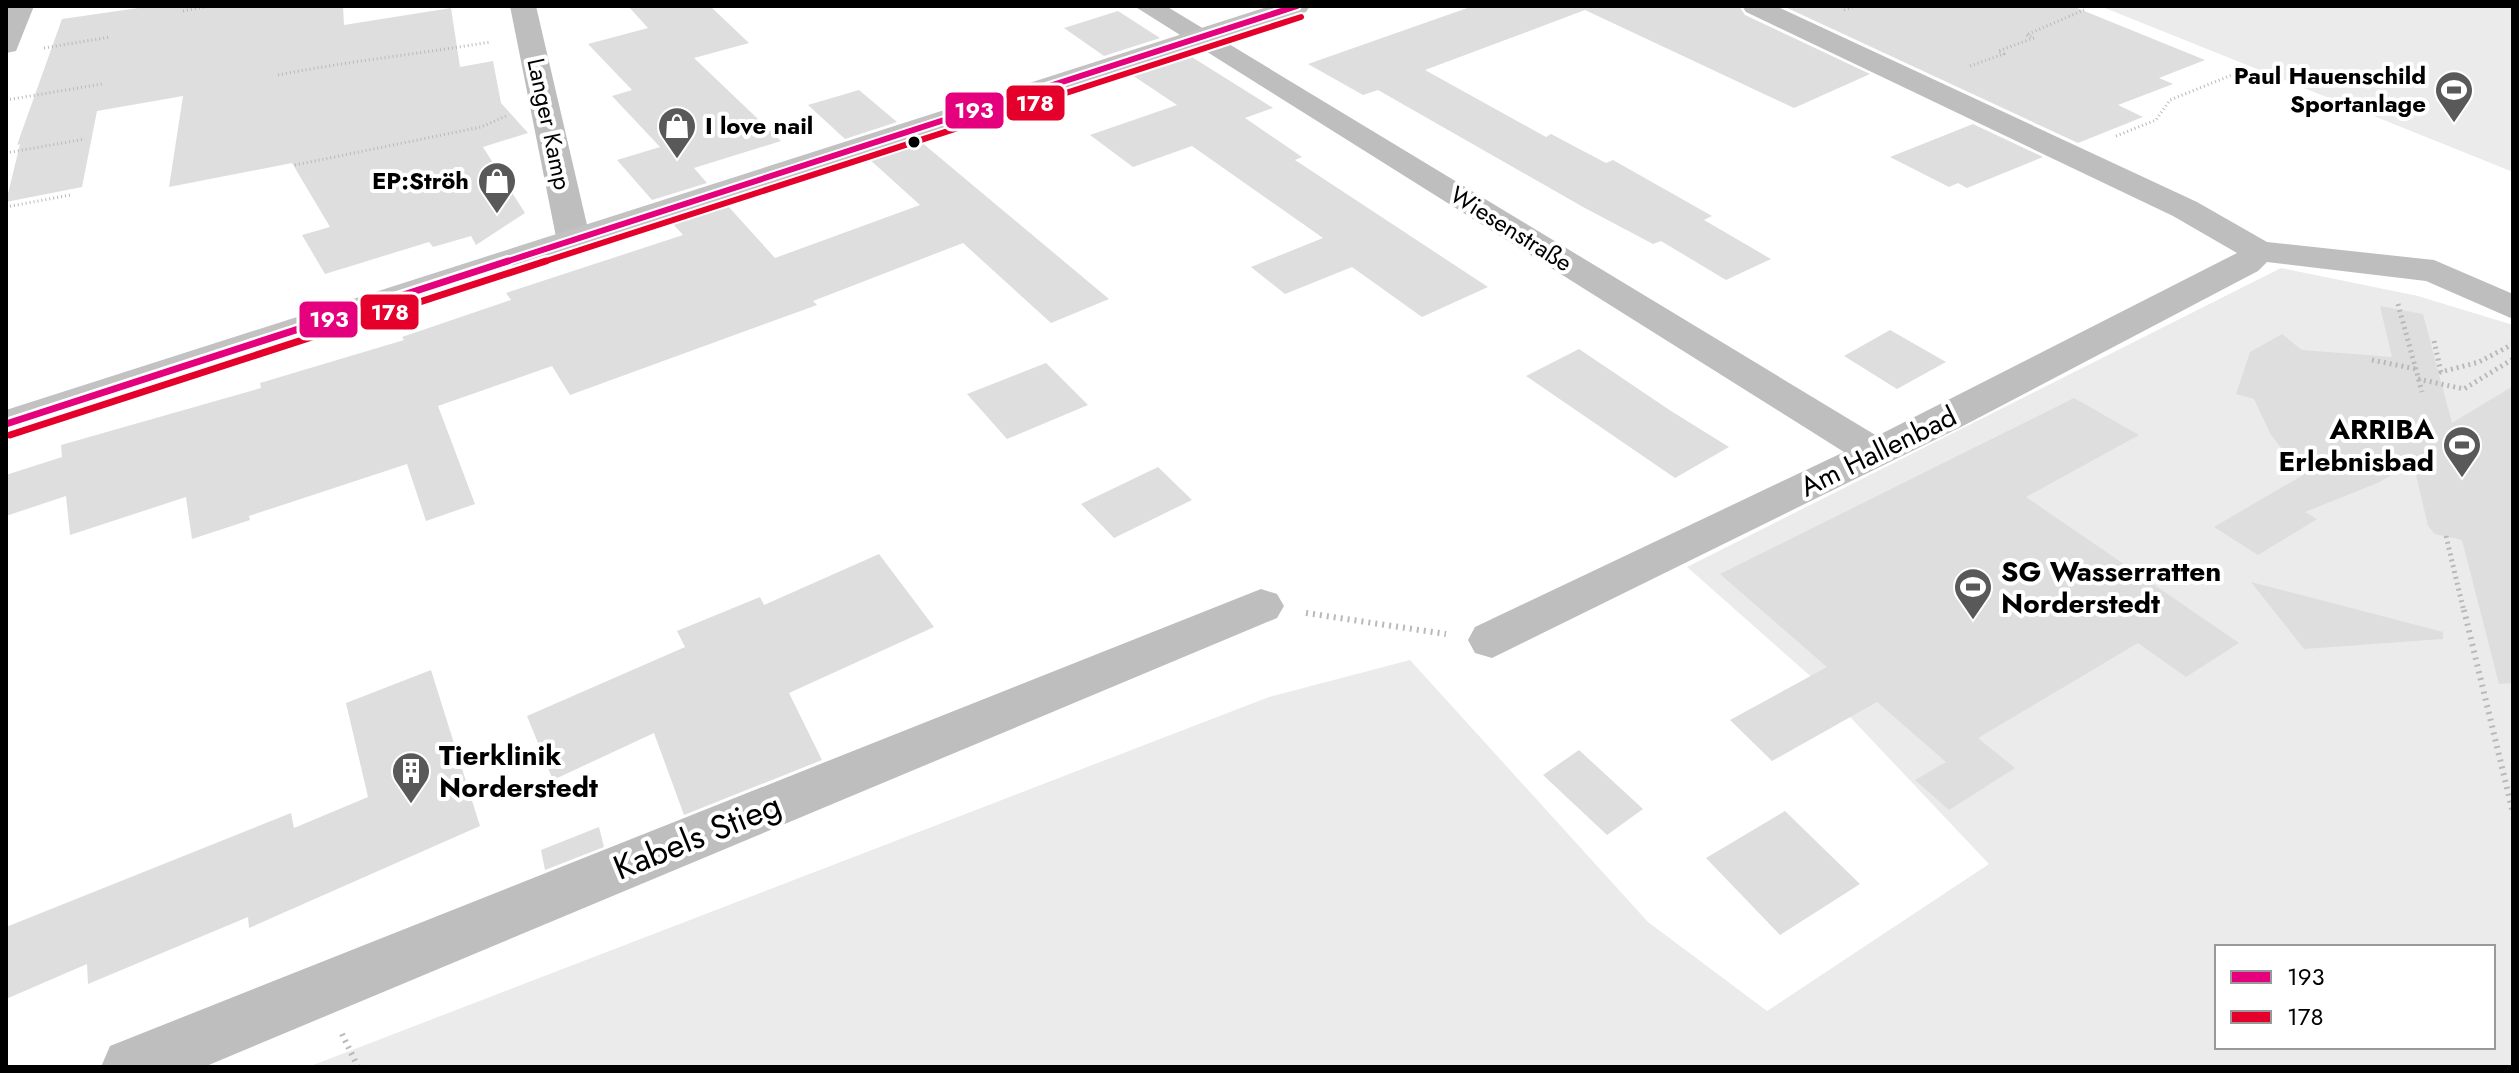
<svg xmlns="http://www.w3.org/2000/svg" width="2519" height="1073" viewBox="0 0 2519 1073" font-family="Jost,sans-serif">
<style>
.green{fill:#ebebeb;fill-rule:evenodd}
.building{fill:#dedede}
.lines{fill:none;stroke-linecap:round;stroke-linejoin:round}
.path-far2{stroke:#b9b9b9;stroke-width:3;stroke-dasharray:1 3;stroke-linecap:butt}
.path-far1{stroke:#b9b9b9;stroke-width:5;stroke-dasharray:2 4;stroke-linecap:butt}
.path{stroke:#b9b9b9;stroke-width:6;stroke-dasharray:2 5;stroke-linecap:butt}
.street{fill:#bebebe;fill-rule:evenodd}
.secondary{fill:#c2c2c2;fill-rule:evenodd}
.bus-1-far1-casing{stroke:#fff;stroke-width:10}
.bus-1-casing{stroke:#fff;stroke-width:12}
.bus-2-far1-casing{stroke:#fff;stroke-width:10}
.bus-2-casing{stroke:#fff;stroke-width:12}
.bus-1-far1{stroke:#e5007d;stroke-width:6}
.bus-1{stroke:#e5007d;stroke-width:7}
.bus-2-far1{stroke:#e4002b;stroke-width:6}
.bus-2{stroke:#e4002b;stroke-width:7}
.bus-dot{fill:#000;stroke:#fff;stroke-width:3}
.labels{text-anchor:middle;stroke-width:8;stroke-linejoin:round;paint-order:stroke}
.far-poi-label{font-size:24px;font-weight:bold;fill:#000;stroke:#fff;text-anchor:end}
.far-street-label{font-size:24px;fill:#000;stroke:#fff}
.poi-label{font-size:28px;font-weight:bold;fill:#000;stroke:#fff;text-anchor:start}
.street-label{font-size:28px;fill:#000;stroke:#fff}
.near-street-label{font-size:34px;fill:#000;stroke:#fff}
.line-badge{stroke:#fff;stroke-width:3}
.badge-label{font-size:22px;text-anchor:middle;font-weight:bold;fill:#fff}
</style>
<rect width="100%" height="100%" fill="#fff"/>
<path class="green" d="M 2100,6 L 2513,6 L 2513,172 Z
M 2281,268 L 2418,296 L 2513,325 L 2513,1067 L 308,1067 L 1269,697 L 1410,660 L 1648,922 L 1767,1011 L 1989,864 L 1816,681 L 1687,567 ZM 2217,947 L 2493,947 L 2493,1047 L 2217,1047 Z"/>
<path class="building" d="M 152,6 L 343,6 L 344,25 L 451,8 L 460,67 L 493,61 L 501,103 L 528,133 L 483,147 L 525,213 L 476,245 L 471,236 L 433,247 L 429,242 L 325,274 L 302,235 L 330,227 L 292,163 L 169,187 L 183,96 L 97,111 L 82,187 L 6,202 L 20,144 L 17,145 L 62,19 Z
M 628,6 L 710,6 L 749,43 L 694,58 L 781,141 L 694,168 L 707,183 L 652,200 L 617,160 L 660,147 L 612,96 L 632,90 L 588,44 L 648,28 Z
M 1473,6 L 1739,6 L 1745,15 L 1870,74 L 1794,108 L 1585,10 L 1425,70 L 1546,137 L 1551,134 L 1606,163 L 1613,160 L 1712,216 L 1704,220 L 1771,259 L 1726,280 L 1661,241 L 1653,244 L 1583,207 L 1378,90 L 1363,95 L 1308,64 Z
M 1783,6 L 2072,6 L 2205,60 L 2159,78 L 2173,84 L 2118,105 L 2143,117 L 2078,143 Z
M 1118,11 L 1160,38 L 1104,56 L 1064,28 Z
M 1187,54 L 1273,108 L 1245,118 L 1302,157 L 1295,160 L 1488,287 L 1422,317 L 1352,267 L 1285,294 L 1251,267 L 1323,238 L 1192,146 L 1133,167 L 1090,135 L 1177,105 L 1129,73 Z
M 859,90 L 897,122 L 845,139 L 808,105 Z
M 1973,124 L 2043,157 L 1967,188 L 1958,183 L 1949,187 L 1890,157 Z
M 920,141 L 1109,299 L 1051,323 L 963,243 L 813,301 L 817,305 L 570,395 L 552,366 L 438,406 L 475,504 L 426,521 L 407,464 L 249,516 L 250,520 L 192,539 L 186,497 L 70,535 L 66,496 L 6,516 L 6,475 L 62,457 L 61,445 L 261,388 L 260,383 L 404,340 L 402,337 L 511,300 L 506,293 L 683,235 L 672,223 L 727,205 L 775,258 L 920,205 L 868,158 Z
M 2380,306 L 2423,314 L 2452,423 L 2513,386 L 2513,683 L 2499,684 L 2462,540 L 2435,534 L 2428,526 L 2413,462 L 2380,482 L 2305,512 L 2317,519 L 2258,555 L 2214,527 L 2303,475 L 2271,435 L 2254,399 L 2236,394 L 2250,352 L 2282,334 L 2302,350 L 2392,357 Z
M 1890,330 L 1946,362 L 1897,389 L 1844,356 Z
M 1579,349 L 1671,411 L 1729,447 L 1675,478 L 1526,376 Z
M 1046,363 L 1088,405 L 1007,439 L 967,394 Z
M 2074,398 L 2139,435 L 2026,497 L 2239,643 L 2186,677 L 2138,643 L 1978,738 L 2015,768 L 1949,810 L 1915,780 L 1946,762 L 1877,702 L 1772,761 L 1730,720 L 1827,667 L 1720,574 Z
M 1158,467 L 1192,500 L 1114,538 L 1081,504 Z
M 879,554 L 934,627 L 789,693 L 822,760 L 684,815 L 654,733 L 553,780 L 527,716 L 685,647 L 677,631 L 760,597 L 764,605 Z
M 2251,582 L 2443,632 L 2443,639 L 2304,649 Z
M 431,670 L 480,826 L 249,928 L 248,917 L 88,984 L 87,964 L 6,999 L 6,927 L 291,813 L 294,828 L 368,797 L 346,703 Z
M 1579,750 L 1643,809 L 1607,835 L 1543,775 Z
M 1785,811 L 1860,884 L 1780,935 L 1706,858 Z
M 599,827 L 604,847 L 545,870 L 541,850 Z"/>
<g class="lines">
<path class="path-far2" d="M 1844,10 L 1855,6
M 183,11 L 210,6
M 44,48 L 110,37
M 1970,66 L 2004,54 L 1998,51 L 2034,38 L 2026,35 L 2084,10
M 278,75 C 349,61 419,54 490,42
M 6,100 L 102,84
M 2116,136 L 2156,120 L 2170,100 L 2237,73
M 6,153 L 85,139
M 295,165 L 481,127 L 506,116
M 6,207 L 70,195"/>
<path class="path-far1" d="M 2398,304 L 2422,392
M 2434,341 L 2441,372 L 2479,362 L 2513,344
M 2372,360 L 2416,369
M 2418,379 L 2464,389 L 2513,359
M 2446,536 L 2464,612"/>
<path class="path" d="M 2464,610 L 2513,813
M 1306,613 L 1446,634
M 342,1034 L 358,1067"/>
<path class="street" d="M 8,6 L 34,6 L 16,51 L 6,53 Z
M 510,6 L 536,6 L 591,242 L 586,249 L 574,252 L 562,249 L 557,242 Z
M 1134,6 L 1166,6 L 1877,436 L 2237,253 L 2173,216 L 1746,12 L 1742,6 L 1776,6 L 2197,202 L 2267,242 L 2434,260 L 2513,294 L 2513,319 L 2426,281 L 2267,262 L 2258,271 L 1961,427 L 1492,658 L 1475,653 L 1468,640 L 1475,627 L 1844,452 Z
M 1261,589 L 1277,594 L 1284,606 L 1277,618 L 204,1067 L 101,1067 L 110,1046 Z"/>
<path class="secondary" d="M 1270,6 L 1310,6 L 1306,12 L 6,437 L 6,410 Z"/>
<g class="bus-1-far1-casing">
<path id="bus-1-far1" d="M 502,263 L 1297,6"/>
</g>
<g class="bus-1-casing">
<path id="bus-1" d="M 6,424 L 508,261"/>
</g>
<g class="bus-2-far1-casing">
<path id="bus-2-far1" d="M 540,263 L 1301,17"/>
</g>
<g class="bus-2-casing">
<path id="bus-2" d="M 10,435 L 546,261"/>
</g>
<use href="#bus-1-far1" class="bus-1-far1"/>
<use href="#bus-1" class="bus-1"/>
<use href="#bus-2-far1" class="bus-2-far1"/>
<use href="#bus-2" class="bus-2"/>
</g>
<defs>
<g id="stadium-pin" transform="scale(2)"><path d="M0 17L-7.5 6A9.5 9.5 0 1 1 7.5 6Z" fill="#595959" stroke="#fff"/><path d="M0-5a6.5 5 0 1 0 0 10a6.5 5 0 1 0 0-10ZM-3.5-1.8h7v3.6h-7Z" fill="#fff"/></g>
<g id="shop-pin" transform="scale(2)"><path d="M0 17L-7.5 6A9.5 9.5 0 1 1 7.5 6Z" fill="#595959" stroke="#fff"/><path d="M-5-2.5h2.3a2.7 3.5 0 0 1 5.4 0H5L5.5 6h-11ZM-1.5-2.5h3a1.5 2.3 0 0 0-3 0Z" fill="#fff"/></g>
<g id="building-pin" transform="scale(2)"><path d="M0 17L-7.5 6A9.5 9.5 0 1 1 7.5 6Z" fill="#595959" stroke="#fff"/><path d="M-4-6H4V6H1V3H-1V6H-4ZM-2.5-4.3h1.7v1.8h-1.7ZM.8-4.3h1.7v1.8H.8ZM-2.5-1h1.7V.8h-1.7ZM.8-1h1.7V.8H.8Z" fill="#fff"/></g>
</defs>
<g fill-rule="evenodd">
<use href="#stadium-pin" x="2454" y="90"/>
<use href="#shop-pin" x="677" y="126"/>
<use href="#shop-pin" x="497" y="181"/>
<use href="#stadium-pin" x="2462" y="445"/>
<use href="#stadium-pin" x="1973" y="587"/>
<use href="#building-pin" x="411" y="771"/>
</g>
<circle class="bus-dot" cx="914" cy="142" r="7"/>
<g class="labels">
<g class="far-poi-label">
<text x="2426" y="84">Paul Hauenschild<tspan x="2426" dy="28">Sportanlage</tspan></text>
<text x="705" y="134" text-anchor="start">I love nail</text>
<text x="469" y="189">EP:Ströh</text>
</g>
<g class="far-street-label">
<text transform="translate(549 124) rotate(78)" y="8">Langer Kamp</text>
<text transform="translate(1511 229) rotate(32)" y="8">Wiesenstraße</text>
</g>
<g class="poi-label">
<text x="2434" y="439" text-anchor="end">ARRIBA<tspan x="2434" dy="32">Erlebnisbad</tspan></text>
<text x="2001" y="581">SG Wasserratten<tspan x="2001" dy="32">Norderstedt</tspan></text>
<text x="439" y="765">Tierklinik<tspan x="439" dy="32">Norderstedt</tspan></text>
</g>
<g class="street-label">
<text transform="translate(1878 451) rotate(-26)" y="10">Am Hallenbad</text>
</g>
<g class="near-street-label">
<text transform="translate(697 836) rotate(-22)" y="12">Kabels Stieg</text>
</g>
</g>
<g class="line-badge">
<rect x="1005" y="84" width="61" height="38" rx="8" fill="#e4002b"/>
<rect x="944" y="91" width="61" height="39" rx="8" fill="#e5007d"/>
<rect x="359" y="293" width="61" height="38" rx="8" fill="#e4002b"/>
<rect x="298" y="300" width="61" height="39" rx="8" fill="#e5007d"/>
</g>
<g class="badge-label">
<text x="1035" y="111">178</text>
<text x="974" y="118">193</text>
<text x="390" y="320">178</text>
<text x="329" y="327">193</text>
</g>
<rect width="2519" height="1073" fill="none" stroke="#000000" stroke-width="16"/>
<rect x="2215" y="945" width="280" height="104" fill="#ffffff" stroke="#999999" stroke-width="2"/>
<rect x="2231" y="971" width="40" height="12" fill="#e5007d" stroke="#999999" stroke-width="2"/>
<text x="2287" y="985" font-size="24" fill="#000000">193</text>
<rect x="2231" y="1011" width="40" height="12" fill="#e4002b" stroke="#999999" stroke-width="2"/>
<text x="2287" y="1025" font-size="24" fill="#000000">178</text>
</svg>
